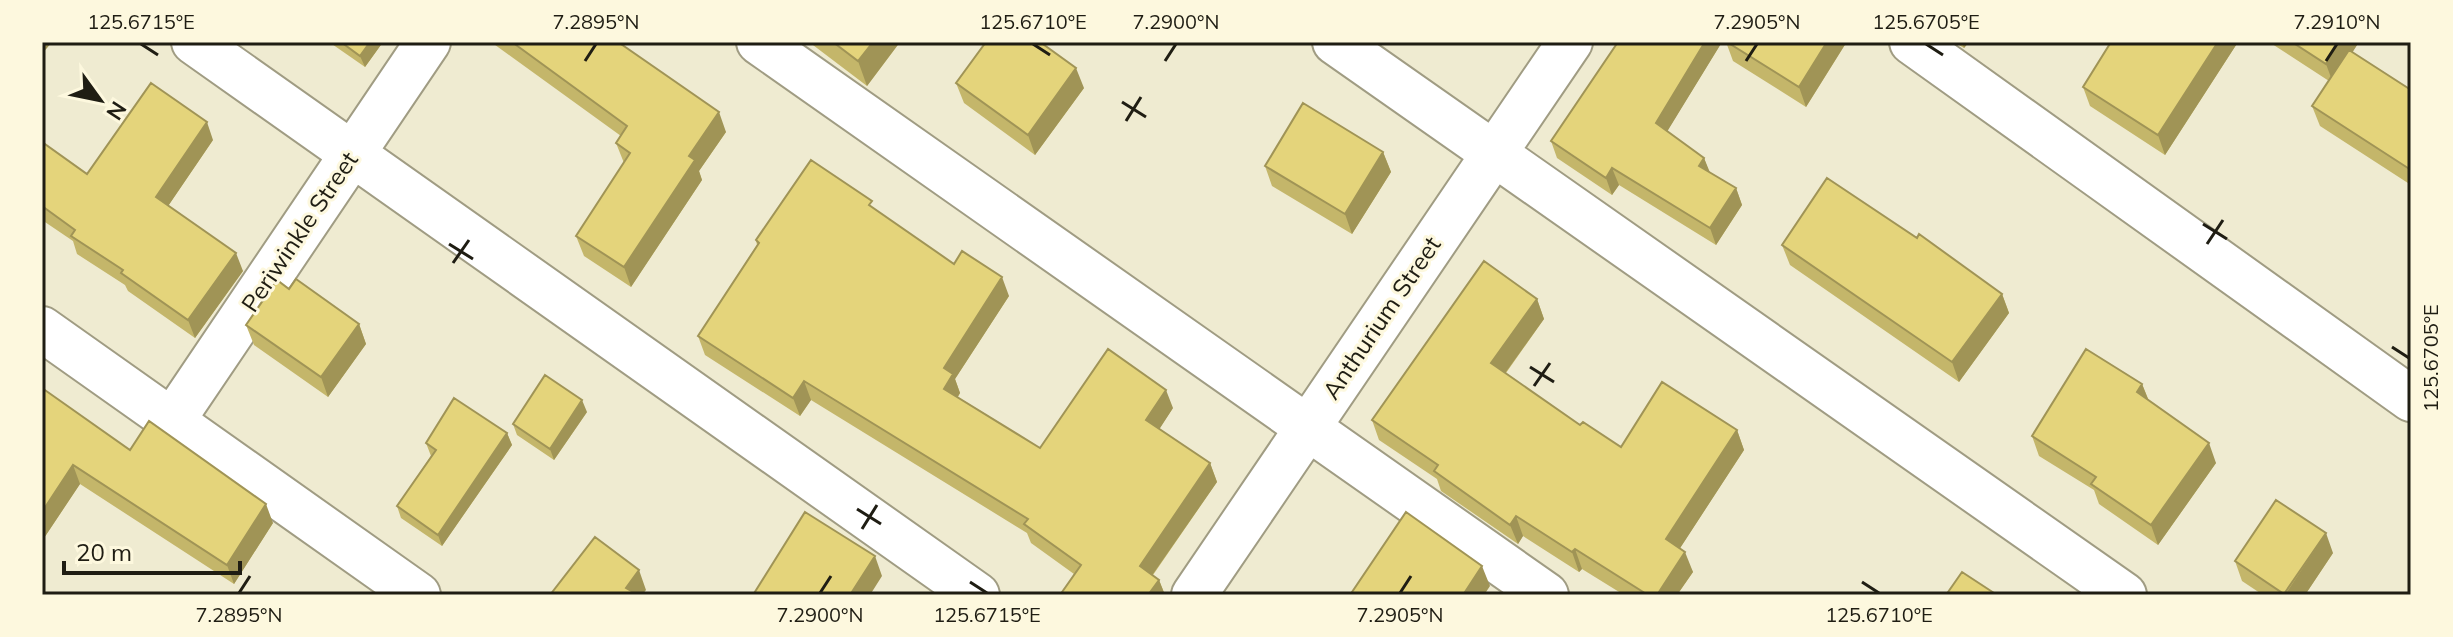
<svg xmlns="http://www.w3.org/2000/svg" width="2453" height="637" viewBox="0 0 2453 637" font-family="Mulish,sans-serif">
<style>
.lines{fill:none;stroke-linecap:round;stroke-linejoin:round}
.minor-casing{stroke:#a09c83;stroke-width:48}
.minor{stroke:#fff;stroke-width:44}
.wall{fill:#c4b66a}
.shaded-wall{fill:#a09456}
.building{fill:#e4d47b;stroke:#a09456;stroke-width:2}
.ticks{fill:none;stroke:#1f1d13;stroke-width:3}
.labels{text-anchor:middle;stroke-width:6;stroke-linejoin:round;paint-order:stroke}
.street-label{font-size:24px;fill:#1f1d13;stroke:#fdf8de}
.neatline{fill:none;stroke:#1f1d13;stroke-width:3}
.ticks-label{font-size:20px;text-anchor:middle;fill:#1f1d13}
</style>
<rect width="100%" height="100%" fill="#efebd1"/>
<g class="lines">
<g class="minor-casing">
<path id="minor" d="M 194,42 L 977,595
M 759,42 L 1546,595
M 1335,42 L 2124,595
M 1912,42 L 2411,399
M 42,329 L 418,595
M 172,421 L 428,42
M 1194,595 L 1570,42"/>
</g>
<use href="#minor" class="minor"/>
</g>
<path class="wall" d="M 329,42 L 383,42 L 365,67 Z
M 491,42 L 618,42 L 726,132 L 699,171 L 702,180 L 631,287 L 584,256 L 576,236 L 624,163 L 616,143 L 621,136 Z
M 809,42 L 900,42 L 867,86 Z
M 1618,42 L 1722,42 L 1667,131 L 1704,158 L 1709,172 L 1736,188 L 1742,205 L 1716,245 L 1619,185 L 1612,195 L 1557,158 L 1551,141 Z
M 1726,42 L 1845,42 L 1846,43 L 1806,107 L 1733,61 Z
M 1954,42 L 1969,42 L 1964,48 Z
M 2111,42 L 2238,42 L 2165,155 L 2090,106 L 2083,87 Z
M 2269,42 L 2359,42 L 2352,52 L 2411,90 L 2411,185 L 2320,126 L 2312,106 L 2329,81 Z
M 956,83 L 1084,88 L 1035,155 L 964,103 Z
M 213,140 L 168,206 L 243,271 L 195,338 L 128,291 L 125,285 L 77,254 L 73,241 L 42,220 L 42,142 L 87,174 Z
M 1383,152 L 1391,172 L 1352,234 L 1272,186 L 1265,166 Z
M 875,210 L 954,264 L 1009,296 L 955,379 L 960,393 L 958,397 L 1040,448 L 1173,408 L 1159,429 L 1210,463 L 1217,482 L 1153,575 L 1159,580 L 1165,595 L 1060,595 L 1074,574 L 1031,543 L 1027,533 L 811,400 L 800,416 L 705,355 L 698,336 L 757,245 L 756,240 Z
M 1917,238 L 2002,294 L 2009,313 L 1959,382 L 1790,265 L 1782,245 Z
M 289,289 L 359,324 L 366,344 L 328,397 L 254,345 L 246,325 Z
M 1537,299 L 1544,319 L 1506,373 L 1580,425 L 1621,447 L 1737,430 L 1744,450 L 1680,548 L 1693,572 L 1677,595 L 1624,595 L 1582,569 L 1579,572 L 1523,536 L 1518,544 L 1441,491 L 1437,479 L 1379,440 L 1372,420 Z
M 2142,384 L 2149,401 L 2216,463 L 2158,545 L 2099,504 L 2094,490 L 2039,456 L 2032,436 Z
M 42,388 L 130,450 L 273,523 L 234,584 L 80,484 L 42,541 Z
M 587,412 L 554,460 L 517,435 L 513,424 Z
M 507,433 L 512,445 L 442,546 L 401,518 L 397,506 L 431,456 L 426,443 Z
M 2333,553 L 2305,595 L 2263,595 L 2242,581 L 2235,561 Z"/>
<path class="shaded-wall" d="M 42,42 L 52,42 L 42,54 Z
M 370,42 L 383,42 L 365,67 L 360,56 Z
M 873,42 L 900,42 L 867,86 L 858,61 Z
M 1705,42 L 1722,42 L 1662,140 L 1656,123 Z
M 1827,42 L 1846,43 L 1806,107 L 1799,87 Z
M 1962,42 L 1969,42 L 1964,48 Z
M 2218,42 L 2238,42 L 2165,155 L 2158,135 Z
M 2339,42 L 2359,42 L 2333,83 L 2326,64 Z
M 1076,68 L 1084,88 L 1035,155 L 1028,135 Z
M 719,112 L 726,132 L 699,171 L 702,180 L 631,287 L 624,267 L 689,156 Z
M 207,122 L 213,140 L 162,215 L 156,197 Z
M 1383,152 L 1391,172 L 1352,234 L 1345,214 Z
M 1704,158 L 1711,175 L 1699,166 Z
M 1612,168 L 1619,185 L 1612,195 L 1606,178 Z
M 1736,188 L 1742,205 L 1716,245 L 1710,228 Z
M 236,253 L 243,271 L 195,338 L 188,320 Z
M 1002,277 L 1009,296 L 955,379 L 960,393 L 951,407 L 944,389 L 944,368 Z
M 2002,294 L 2009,313 L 1959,382 L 1952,362 Z
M 1537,299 L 1544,319 L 1498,383 L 1491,363 Z
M 359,324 L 366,344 L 328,397 L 321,377 Z
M 804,381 L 811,400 L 800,416 L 793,398 Z
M 2142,384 L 2150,404 L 2137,392 Z
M 1166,390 L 1173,408 L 1153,439 L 1146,420 Z
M 582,400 L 587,412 L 554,460 L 550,449 Z
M 1737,430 L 1744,450 L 1673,559 L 1666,539 Z
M 507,433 L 512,445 L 442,546 L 438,535 Z
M 2209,443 L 2216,463 L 2158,545 L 2151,525 Z
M 1210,463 L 1217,482 L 1146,584 L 1140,566 Z
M 73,465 L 80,484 L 42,541 L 42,512 Z
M 266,504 L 273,523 L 234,584 L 227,565 Z
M 1516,516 L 1523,536 L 1518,544 L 1510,525 Z
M 2326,533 L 2333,553 L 2305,595 L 2285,595 Z
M 1575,549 L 1582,569 L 1579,572 L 1572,552 Z
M 1685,552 L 1693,572 L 1677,595 L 1657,595 Z
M 875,556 L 882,576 L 870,595 L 850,595 Z
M 1482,566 L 1490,586 L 1484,595 L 1463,595 Z
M 639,570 L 646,590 L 642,595 L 628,595 L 626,588 Z
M 1159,580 L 1165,595 L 1148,595 Z"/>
<path class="building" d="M 341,42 L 370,42 L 360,56 Z
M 512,42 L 618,42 L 719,112 L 689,156 L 695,160 L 624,267 L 576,236 L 630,153 L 616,143 L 627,126 Z
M 833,42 L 873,42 L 858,61 Z
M 986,42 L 1040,42 L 1076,68 L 1028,135 L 956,83 Z
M 1618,42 L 1705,42 L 1656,123 L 1704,158 L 1699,166 L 1736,188 L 1710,228 L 1612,168 L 1606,178 L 1551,141 Z
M 1727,42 L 1827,42 L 1799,87 Z
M 2111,42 L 2218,42 L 2158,135 L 2083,87 Z
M 2292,42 L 2339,42 L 2326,64 Z
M 2349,50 L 2411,90 L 2411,170 L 2312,106 Z
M 151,83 L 207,122 L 156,197 L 236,253 L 188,320 L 121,273 L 123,270 L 71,236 L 75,230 L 42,206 L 42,142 L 87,174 Z
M 1303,103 L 1383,152 L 1345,214 L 1265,166 Z
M 811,160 L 872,201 L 869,205 L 954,264 L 962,251 L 1002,277 L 944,368 L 953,374 L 944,389 L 1040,448 L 1108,349 L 1166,390 L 1146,420 L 1210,463 L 1140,566 L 1159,580 L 1148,595 L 1060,595 L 1081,565 L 1024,524 L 1028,519 L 804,381 L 793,398 L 698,336 L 759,243 L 756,240 Z
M 1827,178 L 1917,238 L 1919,234 L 2002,294 L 1952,362 L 1782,245 Z
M 1484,261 L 1537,299 L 1491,363 L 1580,425 L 1583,422 L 1621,447 L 1662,382 L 1737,430 L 1666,539 L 1685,552 L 1657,595 L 1648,595 L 1575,549 L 1572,552 L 1516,516 L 1510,525 L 1434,471 L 1438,465 L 1372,420 Z
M 296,279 L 359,324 L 321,377 L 246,325 L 277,280 L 289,289 Z
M 2086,349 L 2142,384 L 2137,392 L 2209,443 L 2151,525 L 2091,484 L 2096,477 L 2032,436 Z
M 545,375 L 582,400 L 550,449 L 513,424 Z
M 42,388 L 130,450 L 149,421 L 266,504 L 227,565 L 73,465 L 42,512 Z
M 454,398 L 507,433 L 438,535 L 397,506 L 436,450 L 426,443 Z
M 2276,500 L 2326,533 L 2284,594 L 2235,561 Z
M 805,512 L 875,556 L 850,595 L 753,595 Z
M 1406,512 L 1482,566 L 1463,595 L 1350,595 Z
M 595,537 L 639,570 L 626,588 L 638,595 L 550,595 Z
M 1962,572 L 1997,595 L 1946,595 Z"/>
<path class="ticks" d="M 141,44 L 158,55M 1033,44 L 1050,55M 1926,44 L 1943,55M 585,61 L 596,44M 1165,61 L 1176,44M 1746,61 L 1757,44M 2326,61 L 2337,44M 1122,102 L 1146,117M 1126,121 L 1141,97M 2203,224 L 2227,239M 449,244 L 473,259M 2207,244 L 2223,220M 453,263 L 469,240M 2392,347 L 2409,358M 1530,367 L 1554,382M 1534,386 L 1550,363M 857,509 L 881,524M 862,529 L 877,505M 970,582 L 987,593M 1862,582 L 1879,593M 239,593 L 250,576M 820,593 L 831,576M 1400,593 L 1411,576"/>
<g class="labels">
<g class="street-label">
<text transform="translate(300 232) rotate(-56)" y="8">Periwinkle Street</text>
<text transform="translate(1382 318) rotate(-56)" y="8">Anthurium Street</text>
</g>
</g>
<rect width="2453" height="637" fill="none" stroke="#fdf8de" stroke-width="88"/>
<g transform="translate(100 100) rotate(123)" stroke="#fdf8de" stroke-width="6" paint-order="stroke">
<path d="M0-6L14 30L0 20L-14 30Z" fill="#1f1d13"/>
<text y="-12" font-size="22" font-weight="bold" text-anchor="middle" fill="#1f1d13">N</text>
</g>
<path d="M64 561v12h176v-12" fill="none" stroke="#1f1d13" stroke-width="4"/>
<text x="76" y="561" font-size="24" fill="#1f1d13" stroke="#fdf8de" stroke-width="6" paint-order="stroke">20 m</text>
<rect x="44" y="44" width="2365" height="549" class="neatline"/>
<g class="ticks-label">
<text x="141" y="29">125.6715°E</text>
<text x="596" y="29">7.2895°N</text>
<text x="1033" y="29">125.6710°E</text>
<text x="1176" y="29">7.2900°N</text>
<text x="1757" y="29">7.2905°N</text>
<text x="1926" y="29">125.6705°E</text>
<text x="2337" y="29">7.2910°N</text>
<text transform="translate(2431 358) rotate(-90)" y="7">125.6705°E</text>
<text x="239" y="622">7.2895°N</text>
<text x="820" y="622">7.2900°N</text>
<text x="987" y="622">125.6715°E</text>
<text x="1400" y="622">7.2905°N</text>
<text x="1879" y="622">125.6710°E</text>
</g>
</svg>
